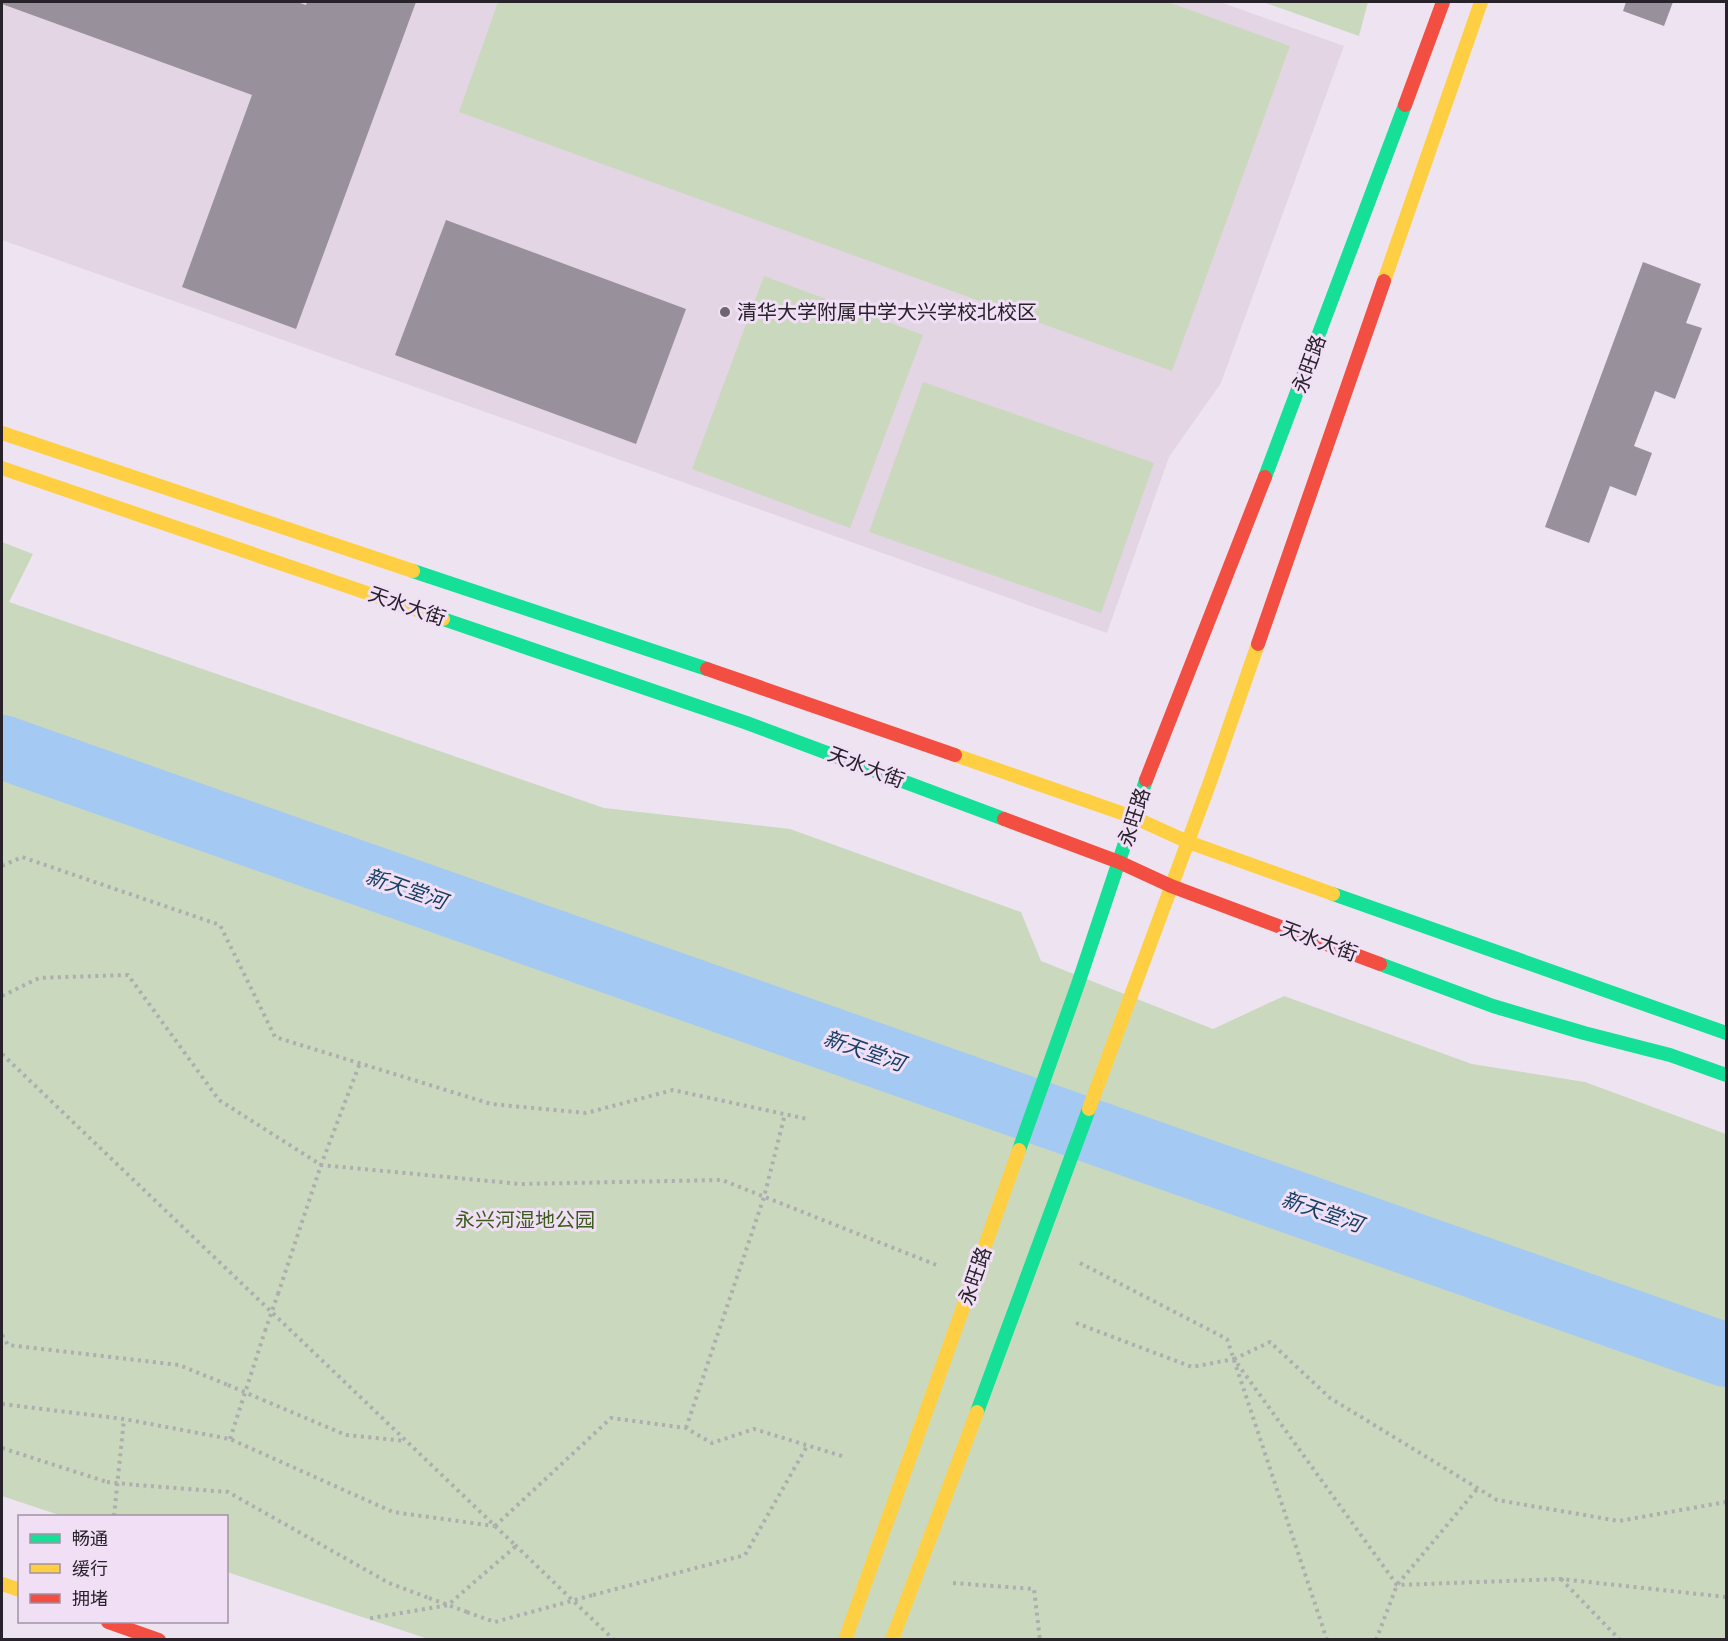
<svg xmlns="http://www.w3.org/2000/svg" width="1728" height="1641" viewBox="0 0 1728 1641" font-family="Karla,'Noto Sans SC',sans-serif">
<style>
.education{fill:#e3d5e4}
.green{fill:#cad9bd}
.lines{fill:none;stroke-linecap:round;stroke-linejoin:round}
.river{stroke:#a4c9f2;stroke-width:64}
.building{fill:#98919b}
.path{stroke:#aeadb0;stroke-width:4;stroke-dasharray:3 4.5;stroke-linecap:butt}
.fast{stroke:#16e098;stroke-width:14}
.slow{stroke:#ffcf43;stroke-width:14}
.jam{stroke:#f24e42;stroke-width:14}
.path-bridge{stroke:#aeadb0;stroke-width:4;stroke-dasharray:3 4.5;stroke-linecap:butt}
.poi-dot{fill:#6d6670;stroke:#f1dff6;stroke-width:2}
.labels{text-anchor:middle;stroke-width:6;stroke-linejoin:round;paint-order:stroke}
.poi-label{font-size:20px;fill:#28222a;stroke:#f1dff6;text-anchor:start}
.street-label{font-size:20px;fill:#28222a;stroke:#f1dff6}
.park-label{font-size:20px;fill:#3b5c1a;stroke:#f1dff6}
.water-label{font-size:21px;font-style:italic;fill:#164063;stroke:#f1dff6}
</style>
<rect width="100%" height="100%" fill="#eee4f1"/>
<path class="education" d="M 2,2 L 1220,2 L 1344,46 L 1221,383 L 1169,457 L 1107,633 L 2,240 Z"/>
<path class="green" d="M 498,2 L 1168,2 L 1290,46 L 1172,371 L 459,112 Z
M 1263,2 L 1368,2 L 1359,36 Z
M 764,276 L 923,335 L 850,528 L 692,469 Z
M 923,382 L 1154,463 L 1101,613 L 869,532 Z
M 2,542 L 33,554 L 9,602 L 604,808 L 790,829 L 1021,912 L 1041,961 L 1213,1029 L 1284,996 L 1472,1064 L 1585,1082 L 1726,1134 L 1726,1639 L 428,1639 L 227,1572 L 226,1516 L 62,1516 L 2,1496 Z"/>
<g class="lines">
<path class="river" d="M 2,747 L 1726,1355"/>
</g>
<path class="building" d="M 2,2 L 297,2 L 306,5 L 307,2 L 416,2 L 296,329 L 182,287 L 252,95 L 2,4 Z
M 1626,2 L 1673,2 L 1664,26 L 1623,11 Z
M 446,220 L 686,309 L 636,444 L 395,355 Z
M 1643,262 L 1701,284 L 1686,323 L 1702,328 L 1675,399 L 1655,391 L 1634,446 L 1652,453 L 1636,496 L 1610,486 L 1589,543 L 1545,527 Z"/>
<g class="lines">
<path class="path" d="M 2,866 L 22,857 L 220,925 L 275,1037 L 491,1104 L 586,1113 L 673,1090 L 807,1119
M 2,996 L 39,978 L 128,975 L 219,1100 L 321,1165 L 520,1184 L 722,1180 L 939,1266
M 2,1054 L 516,1546 L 448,1605 L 366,1619
M 1080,1263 L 1227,1339 L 1327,1640
M 278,1294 L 321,1165 L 360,1063
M 1076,1323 L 1192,1367 L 1234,1359 L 1397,1585 L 1561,1579 L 1726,1597
M 2,1335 L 8,1345 L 179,1365 L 228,1385
M 1234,1359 L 1270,1342 L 1330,1398 L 1497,1500 L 1619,1521 L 1726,1502
M 263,1400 L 346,1435 L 405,1441
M 2,1404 L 124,1419 L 230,1439 L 393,1512 L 494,1526
M 686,1428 L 764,1197 L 785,1114
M 230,1439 L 265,1331
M 2,1448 L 107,1482
M 136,1485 L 228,1492 L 389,1583 L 429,1598
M 114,1516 L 124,1419
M 495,1526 L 611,1418 L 686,1428 L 712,1443 L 754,1429 L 842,1456
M 515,1545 L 614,1640
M 1561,1579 L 1620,1640
M 953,1583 L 1034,1589 L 1040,1640
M 593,1595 L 745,1555 L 807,1446
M 467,1612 L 495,1622 L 553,1606
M 1376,1640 L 1397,1585 L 1478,1488"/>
<path class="fast" d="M 1265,477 L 1405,105
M 413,571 L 707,669
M 443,619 L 747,723 L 1004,819
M 1333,894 L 1726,1033
M 1380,964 L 1493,1006 L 1584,1033 L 1670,1055 L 1726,1075
M 1019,1150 L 1078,984 L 1146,780
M 977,1412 L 1089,1109"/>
<path class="slow" d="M 1384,281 L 1481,2
M 2,433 L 413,571
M 2,468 L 443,619
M 955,755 L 1133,817 L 1188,842 L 1333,894
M 1089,1109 L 1210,782 L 1258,644
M 2,1584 L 20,1590
M 845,1640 L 1019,1150
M 892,1640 L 977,1412"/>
<path class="jam" d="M 1405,105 L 1443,2
M 1258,644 L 1384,281
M 707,669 L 955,755
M 1146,780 L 1265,477
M 1004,819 L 1119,862 L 1171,886 L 1380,964
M 108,1622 L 159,1640"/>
<path class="path-bridge" d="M 265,1331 L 278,1294
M 228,1385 L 263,1400
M 107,1482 L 136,1485
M 429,1598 L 467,1612
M 553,1606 L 593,1595"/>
</g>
<circle class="poi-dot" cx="725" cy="312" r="6"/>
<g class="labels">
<g class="poi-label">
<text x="737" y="319">清华大学附属中学大兴学校北校区</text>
</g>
<g class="street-label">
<text transform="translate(1309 364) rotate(-70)" y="7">永旺路</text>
<text transform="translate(407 606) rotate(19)" y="7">天水大街</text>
<text transform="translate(866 767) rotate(21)" y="7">天水大街</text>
<text transform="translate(1134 817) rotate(-72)" y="7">永旺路</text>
<text transform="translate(1319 941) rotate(20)" y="7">天水大街</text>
<text transform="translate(975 1276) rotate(-71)" y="7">永旺路</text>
</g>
<g class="park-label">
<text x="525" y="1227">永兴河湿地公园</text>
</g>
<g class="water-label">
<text transform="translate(406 889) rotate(19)" y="7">新天堂河</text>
<text transform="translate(864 1051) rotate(19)" y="7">新天堂河</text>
<text transform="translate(1322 1212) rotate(19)" y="7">新天堂河</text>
</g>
</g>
<rect width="1728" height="1641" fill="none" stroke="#28222a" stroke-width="6"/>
<rect x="18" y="1515" width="210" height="108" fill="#f1dff6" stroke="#a193a4" stroke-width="1.5"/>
<rect x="30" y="1534" width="30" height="9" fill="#16e098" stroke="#a193a4" stroke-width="1.5"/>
<text x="72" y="1545" font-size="18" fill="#28222a">畅通</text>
<rect x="30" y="1564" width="30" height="9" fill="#ffcf43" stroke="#a193a4" stroke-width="1.5"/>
<text x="72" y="1575" font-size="18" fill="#28222a">缓行</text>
<rect x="30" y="1594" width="30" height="9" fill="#f24e42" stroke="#a193a4" stroke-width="1.5"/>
<text x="72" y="1605" font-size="18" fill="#28222a">拥堵</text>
</svg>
